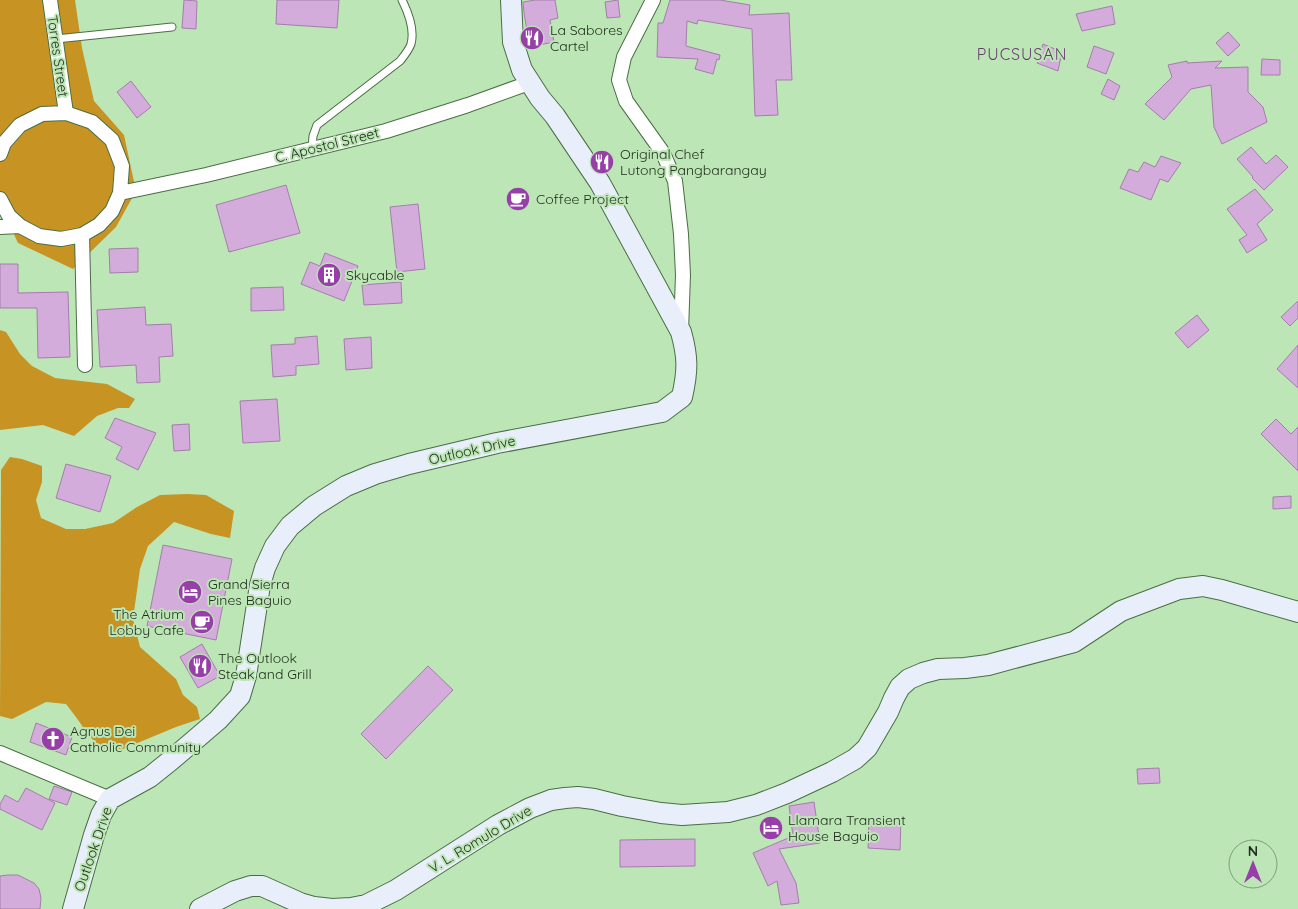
<svg xmlns="http://www.w3.org/2000/svg" width="1298" height="909" viewBox="0 0 1298 909" font-family="Quicksand,sans-serif">
<style>
.forest{fill:#c79323}
.building{fill:#d3acdb;stroke:#a37eaa}
.lines{fill:none;stroke-linecap:round;stroke-linejoin:round}
.lane-casing{stroke:#4a6e44;stroke-width:9}
.street-casing{stroke:#4a6e44;stroke-width:16}
.secondary-casing{stroke:#4a6e44;stroke-width:22}
.lane{stroke:#fff;stroke-width:7}
.street{stroke:#fff;stroke-width:14}
.secondary{stroke:#e8effb;stroke-width:20}
.labels{text-anchor:middle;stroke-width:4;stroke-linejoin:round;paint-order:stroke}
.poi-label{font-size:14px;fill:#202f1d;stroke:#bde6b6;text-anchor:start}
.street-label{font-size:14px;fill:#202f1d;stroke:#bde6b6}
.quarter-label{font-size:16px;letter-spacing:1px;fill:#683b70;stroke:#bde6b6}
</style>
<rect width="100%" height="100%" fill="#bde6b6"/>
<path class="forest" d="M 0,0 L 75,0 L 82,48 L 94,101 L 124,135 L 136,191 L 116,227 L 73,269 L 18,243 L 0,204 Z
M 0,330 L 6,332 L 20,354 L 32,366 L 55,378 L 107,384 L 135,399 L 129,408 L 118,408 L 97,416 L 74,436 L 43,425 L 0,430 Z
M 10,457 L 22,459 L 42,466 L 42,482 L 36,500 L 41,518 L 66,529 L 85,529 L 113,523 L 137,507 L 160,495 L 187,494 L 206,495 L 234,511 L 230,538 L 211,534 L 174,522 L 148,546 L 140,569 L 133,619 L 140,647 L 176,679 L 183,695 L 197,707 L 200,719 L 176,727 L 123,749 L 100,748 L 87,733 L 76,717 L 66,704 L 46,702 L 12,719 L 0,716 L 1,470 Z"/>
<path class="building" d="M 184,0 L 197,1 L 196,29 L 182,28 Z
M 277,0 L 339,0 L 337,28 L 276,24 Z
M 535,0 L 555,0 L 558,18 L 550,20 L 554,42 L 529,47 L 526,32 L 527,31 L 524,13 L 523,2 Z
M 618,0 L 620,17 L 607,18 L 605,2 Z
M 670,0 L 720,0 L 750,5 L 749,15 L 789,13 L 792,80 L 776,80 L 778,115 L 755,116 L 752,29 L 698,20 L 697,24 L 687,21 L 686,46 L 720,55 L 719,60 L 717,59 L 713,74 L 695,69 L 698,59 L 657,57 L 658,23 L 663,23 Z
M 1112,6 L 1115,24 L 1082,31 L 1076,14 Z
M 1228,32 L 1240,45 L 1228,56 L 1216,43 Z
M 1043,44 L 1062,52 L 1058,71 L 1037,63 Z
M 1094,46 L 1114,53 L 1106,74 L 1087,67 Z
M 1262,59 L 1280,60 L 1280,75 L 1261,75 Z
M 1187,61 L 1187,63 L 1222,61 L 1215,68 L 1248,67 L 1248,92 L 1263,107 L 1267,122 L 1222,144 L 1214,127 L 1211,85 L 1191,89 L 1164,120 L 1145,104 L 1172,77 L 1168,65 Z
M 1108,79 L 1120,86 L 1114,100 L 1101,94 Z
M 131,81 L 151,107 L 137,118 L 117,92 Z
M 1251,147 L 1266,164 L 1276,155 L 1288,167 L 1264,190 L 1252,178 L 1253,177 L 1237,159 Z
M 1161,156 L 1181,163 L 1168,182 L 1160,179 L 1151,200 L 1120,188 L 1129,169 L 1138,172 L 1144,162 L 1155,167 Z
M 286,185 L 300,233 L 229,252 L 216,205 Z
M 1255,189 L 1273,210 L 1257,224 L 1267,240 L 1247,253 L 1239,240 L 1247,235 L 1227,209 Z
M 418,204 L 425,269 L 397,272 L 390,207 Z
M 138,248 L 138,272 L 110,273 L 109,249 Z
M 325,253 L 358,266 L 344,301 L 301,284 L 310,262 L 320,266 Z
M 0,264 L 18,264 L 18,293 L 68,292 L 70,357 L 38,358 L 37,308 L 0,308 Z
M 401,282 L 402,303 L 364,305 L 362,285 Z
M 283,287 L 284,310 L 251,311 L 251,288 Z
M 1298,301 L 1298,318 L 1290,326 L 1281,317 Z
M 145,307 L 146,325 L 171,324 L 173,356 L 159,357 L 160,382 L 137,383 L 136,365 L 100,367 L 97,310 Z
M 1197,315 L 1209,330 L 1188,348 L 1175,333 Z
M 317,336 L 319,364 L 296,366 L 296,375 L 273,377 L 271,345 L 295,344 L 295,338 Z
M 371,337 L 372,368 L 346,370 L 344,339 Z
M 1298,345 L 1298,388 L 1277,369 Z
M 277,399 L 280,441 L 243,443 L 240,401 Z
M 115,418 L 156,433 L 138,470 L 116,459 L 122,447 L 105,438 Z
M 1276,419 L 1291,434 L 1298,427 L 1298,471 L 1261,434 Z
M 189,424 L 190,450 L 174,451 L 172,425 Z
M 66,464 L 111,476 L 100,512 L 56,498 Z
M 1291,496 L 1291,508 L 1273,509 L 1273,497 Z
M 163,545 L 232,559 L 216,640 L 147,626 Z
M 202,644 L 220,676 L 198,688 L 180,657 Z
M 428,666 L 453,690 L 386,759 L 361,734 Z
M 36,723 L 72,737 L 66,755 L 30,742 Z
M 1159,768 L 1160,783 L 1138,784 L 1137,769 Z
M 54,786 L 72,792 L 67,805 L 49,799 Z
M 26,788 L 55,803 L 42,830 L 0,809 L 0,804 L 5,795 L 18,802 Z
M 814,802 L 820,843 L 779,849 L 796,883 L 799,903 L 781,905 L 777,881 L 768,886 L 753,853 L 793,836 L 789,806 Z
M 869,818 L 901,819 L 900,850 L 868,848 Z
M 695,839 L 695,866 L 620,867 L 620,840 Z
M 8,875 L 18,875 L 34,883 L 39,889 L 41,898 L 40,909 L 0,909 L 0,876 Z"/>
<g class="lines">
<g class="lane-casing">
<path id="lane" d="M 56,39 L 172,27
M 312,149 L 313,136 L 317,125 L 400,61 C 404,56 409,50 411,44 C 415,29 408,12 402,0"/>
</g>
<g class="street-casing">
<path id="street" d="M 50,0 L 66,113
M 653,0 L 624,57 L 619,80 L 626,101 L 663,153 L 675,181 L 681,234 L 683,275 L 681,331
M 0,154 L 4,143 L 20,125 L 42,114 L 66,113 L 92,122 L 112,140 L 122,166 L 120,193 L 112,211 L 99,225 L 82,235 L 61,239 L 39,236 L 20,226 L 9,216 L 0,199
M 120,193 L 206,175 L 386,131 L 468,105 L 529,83
M 0,227 L 20,226
M 82,235 L 85,365
M 0,753 L 110,799"/>
</g>
<g class="secondary-casing">
<path id="secondary" d="M 73,909 L 94,835 L 101,815 L 110,799 L 150,777 L 170,761 L 218,720 L 240,696 L 246,676 L 260,585 L 265,568 L 275,546 L 290,526 L 314,506 L 346,486 L 375,474 L 409,464 L 497,443 L 662,412 L 682,397 C 688,371 688,357 681,332 L 600,183 L 555,116 L 540,98 L 522,70 L 513,42 L 511,0
M 200,909 L 235,891 L 251,886 L 262,886 L 300,903 L 314,907 L 332,909 L 351,908 L 366,905 L 396,890 L 498,825 L 530,808 L 551,800 L 565,798 L 578,797 L 594,799 L 622,806 L 661,813 L 682,815 L 728,812 L 756,805 L 787,793 L 832,772 L 855,759 L 867,748 L 888,712 L 894,698 L 900,687 L 909,679 L 923,673 L 938,669 L 965,668 L 988,665 L 1074,642 L 1121,611 L 1179,589 L 1203,586 L 1222,590 L 1298,612"/>
</g>
<use href="#lane" class="lane"/>
<use href="#street" class="street"/>
<use href="#secondary" class="secondary"/>
</g>
<defs>
<g id="restaurant-disc" transform="scale(1.25)"><circle r="9.5" fill="#983ea9" stroke="#bde6b6"/><path d="M-5-6h1v4h1v-4h1v4h1v-4h1v5L-1.5 .5V6h-2V.5L-5-1ZM5-6V6H3V1.5H1.5Q1.5-4 5-6Z" fill="#fff"/></g>
<g id="cafe-disc" transform="scale(1.25)"><circle r="9.5" fill="#983ea9" stroke="#bde6b6"/><path d="M-5.5-4.5H6V0H3Q3 3.5 0 3.5H-2.5Q-5.5 3.5-5.5 0ZM3-3.2v2h1.7v-2ZM-6 4.5H4V6H-6Z" fill="#fff"/></g>
<g id="building-disc" transform="scale(1.25)"><circle r="9.5" fill="#983ea9" stroke="#bde6b6"/><path d="M-4-6H4V6H1V3H-1V6H-4ZM-2.5-4.3h1.7v1.8h-1.7ZM.8-4.3h1.7v1.8H.8ZM-2.5-1h1.7V.8h-1.7ZM.8-1h1.7V.8H.8Z" fill="#fff"/></g>
<g id="hotel-disc" transform="scale(1.25)"><circle r="9.5" fill="#983ea9" stroke="#bde6b6"/><path d="M-6-4.5h1.5V1H6V5H4.5V3h-9V5H-6ZM-4 0a1.8 1.8 0 1 1 3.6 0ZM.5 0V-2.5h3Q6-2.5 6 0Z" fill="#fff"/></g>
<g id="church-disc" transform="scale(1.25)"><circle r="9.5" fill="#983ea9" stroke="#bde6b6"/><path d="M-1.2-6h2.4v3.5h3.3v2.4h-3.3V6h-2.4V-.1h-3.3v-2.4h3.3Z" fill="#fff"/></g>
</defs>
<g fill-rule="evenodd">
<use href="#restaurant-disc" x="532" y="38"/>
<use href="#restaurant-disc" x="602" y="162"/>
<use href="#cafe-disc" x="518" y="199"/>
<use href="#building-disc" x="329" y="275"/>
<use href="#hotel-disc" x="190" y="592"/>
<use href="#cafe-disc" x="202" y="622"/>
<use href="#restaurant-disc" x="200" y="666"/>
<use href="#church-disc" x="53" y="739"/>
<use href="#hotel-disc" x="771" y="828"/>
</g>
<g class="labels">
<g class="poi-label">
<text x="550" y="35">La Sabores<tspan x="550" dy="16">Cartel</tspan></text>
<text x="620" y="159">Original Chef<tspan x="620" dy="16">Lutong Pangbarangay</tspan></text>
<text x="536" y="204">Coffee Project</text>
<text x="346" y="280">Skycable</text>
<text x="208" y="589">Grand Sierra<tspan x="208" dy="16">Pines Baguio</tspan></text>
<text x="184" y="619" text-anchor="end">The Atrium<tspan x="184" dy="16">Lobby Cafe</tspan></text>
<text x="218" y="663">The Outlook<tspan x="218" dy="16">Steak and Grill</tspan></text>
<text x="70" y="736">Agnus Dei<tspan x="70" dy="16">Catholic Community</tspan></text>
<text x="788" y="825">Llamara Transient<tspan x="788" dy="16">House Baguio</tspan></text>
</g>
<g class="street-label">
<text transform="translate(58 56) rotate(82)" y="5">Torres Street</text>
<text transform="translate(327 145) rotate(-14)" y="5">C. Apostol Street</text>
<text transform="translate(472 450) rotate(-13)" y="5">Outlook Drive</text>
<text transform="translate(480 839) rotate(-31)" y="5">V. L. Romulo Drive</text>
<text transform="translate(93 849) rotate(-71)" y="5">Outlook Drive</text>
</g>
<g class="quarter-label">
<text x="1022" y="60">PUCSUSAN</text>
</g>
</g>
<g transform="translate(1253 864)"><circle r="24" fill="#bde6b6" stroke="#7e9d79"/>
<path d="M0-4L9 19L0 12L-9 19Z" fill="#983ea9"/>
<text y="-8" font-size="14" font-weight="bold" text-anchor="middle" fill="#202f1d">N</text>
</g>
</svg>
